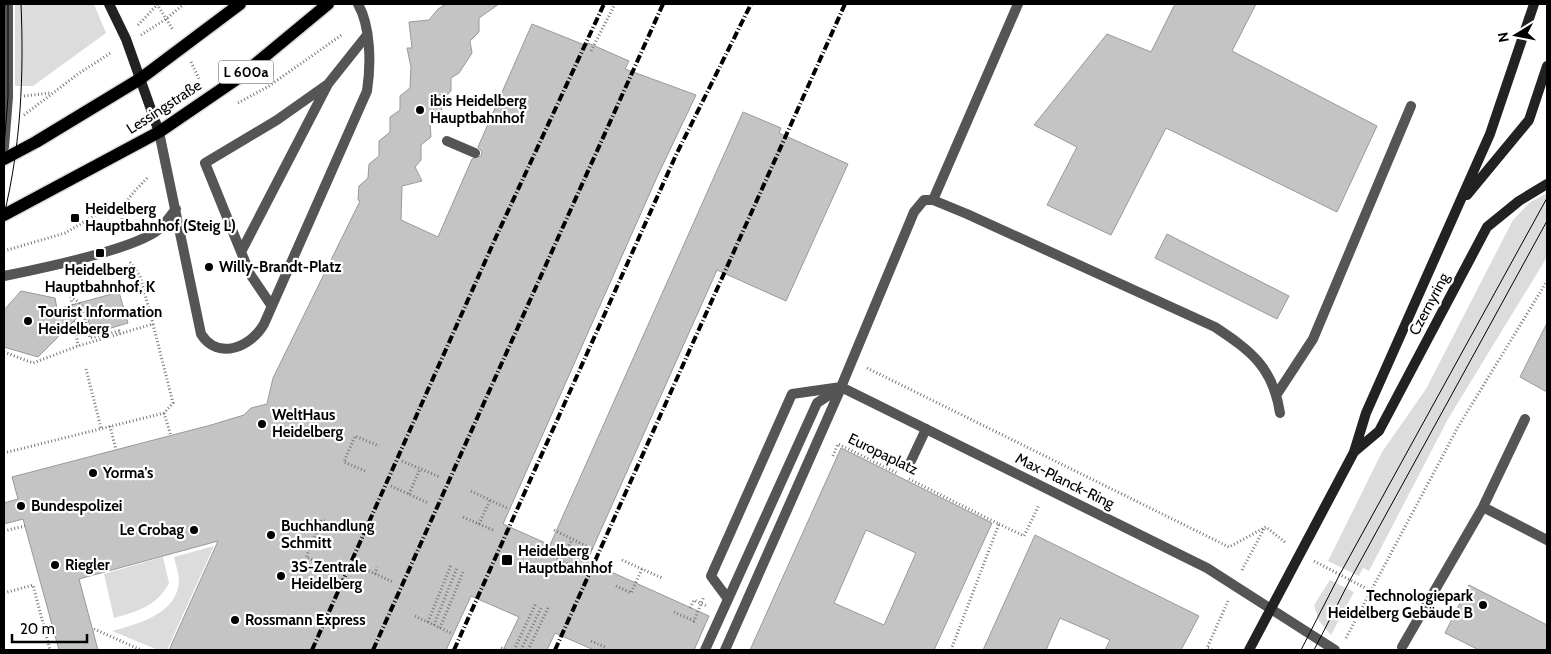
<svg xmlns="http://www.w3.org/2000/svg" width="1551" height="654" viewBox="0 0 1551 654" font-family="Cabin,sans-serif">
<style>
.green{fill:#dcdcdc}
.building{fill:#c4c4c4;stroke:#999;fill-rule:evenodd}
.lines{fill:none;stroke-linecap:round;stroke-linejoin:round}
.primary-casing{stroke:#dbdbdb;stroke-width:15}
.path{stroke:#777;stroke-width:3;stroke-dasharray:1 2.5;stroke-linecap:butt}
.service{stroke:#555;stroke-width:10}
.minor{stroke:#555;stroke-width:10}
.secondary{stroke:#222;stroke-width:10}
.primary{stroke:#000;stroke-width:12}
.tram{stroke:#000;stroke-width:1}
.rail{stroke:#000;stroke-width:4;stroke-dasharray:8 2.5 1 2.5;stroke-linecap:butt}
.poi-dot{fill:#000;stroke:#fff;stroke-width:2}
.labels{text-anchor:middle;stroke-width:4.5;stroke-linejoin:round;paint-order:stroke}
.shield{fill:#fff;stroke:#4c4c4c;stroke-width:1}
.shield-label{font-size:14px;font-weight:bold;fill:#000}
.poi-label{font-size:15px;font-weight:bold;fill:#000;stroke:#fff;text-anchor:start}
.street-label{font-size:15px;fill:#000;stroke:#fff}
</style>
<rect width="100%" height="100%" fill="#fff"/>
<path class="green" d="M 15,4 L 94,4 L 106,33 L 33,86 L 15,86 Z
M 1547,193 L 1547,257 L 1448,419 L 1369,571 L 1363,568 L 1359,576 L 1328,561 L 1382,452 L 1426,389 L 1513,220 L 1529,203 Z
M 214,546 L 167,650 L 158,650 L 112,631 C 135,625 172,615 178,588 C 181,578 176,567 174,557 Z
M 163,557 L 169,583 C 158,605 137,612 114,618 L 104,574 Z
M 1330,580 L 1354,592 L 1331,635 L 1319,621 L 1314,605 Z"/>
<path class="building" d="M 446,4 L 499,4 L 479,18 L 479,32 L 470,41 L 472,53 L 459,73 L 451,78 L 451,91 L 441,101 L 442,114 L 430,124 L 431,137 L 421,145 L 421,160 L 415,167 L 422,181 L 402,186 L 401,220 L 438,237 L 472,159 L 481,156 L 482,152 L 478,147 L 532,24 L 587,46 L 588,43 L 629,61 L 625,69 L 696,95 L 657,177 L 503,524 L 550,545 L 743,112 L 781,128 L 779,133 L 848,164 L 786,301 L 717,270 L 587,561 L 709,616 L 694,650 L 594,650 L 555,633 L 547,650 L 503,650 L 519,617 L 471,596 L 446,650 L 169,650 L 218,541 L 79,579 L 98,650 L 59,650 L 23,519 L 4,524 L 4,503 L 18,499 L 12,477 L 211,425 L 244,415 L 251,408 L 267,404 L 273,378 L 360,201 L 358,200 L 359,186 L 368,178 L 369,164 L 379,156 L 379,141 L 390,132 L 390,117 L 400,110 L 400,96 L 410,88 L 411,67 L 407,48 L 412,48 L 409,22 L 429,20 L 438,9 Z
M 1175,4 L 1256,4 L 1232,51 L 1377,126 L 1337,212 L 1166,128 L 1111,235 L 1047,205 L 1077,147 L 1034,125 L 1107,34 L 1151,52 Z
M 1167,234 L 1289,296 L 1277,319 L 1155,258 Z
M 21,291 L 55,298 L 57,309 L 119,292 L 128,323 L 104,330 L 102,323 L 90,326 L 85,310 L 38,357 L 4,347 L 4,310 Z
M 1547,323 L 1547,392 L 1520,377 Z
M 841,448 L 992,523 L 934,650 L 750,650 ZM 866,530 L 916,553 L 884,625 L 834,603 Z
M 1035,535 L 1199,616 L 1181,650 L 1105,650 L 1110,640 L 1060,618 L 1046,650 L 983,650 Z
M 1469,585 L 1547,625 L 1547,650 L 1479,650 L 1445,633 Z"/>
<g class="lines">
<g class="primary-casing">
<path id="primary" d="M 4,159 L 36,142 L 140,79 L 240,4
M 4,215 L 159,132 L 241,76 L 328,4"/>
</g>
<path class="path" d="M 157,4 L 173,30
M 138,25 L 158,4
M 141,35 L 166,19 L 184,4
M 591,51 L 615,4
M 191,62 L 200,81
M 24,96 L 50,93
M 238,103 L 269,86 L 343,34
M 24,115 L 78,74 L 112,52
M 122,230 C 121,200 130,197 149,176
M 4,251 L 65,233 L 99,213 L 122,212
M 130,262 L 140,276 L 153,324
M 71,296 L 81,304 L 90,338 L 119,331 L 120,334
M 71,297 L 78,346
M 4,352 L 33,363 L 78,346 L 153,324 L 173,403 L 164,413 L 4,453
M 867,368 L 1229,547 L 1266,527 L 1286,543
M 86,369 L 101,428
M 164,413 L 171,436
M 110,426 L 116,450
M 833,456 L 838,444 L 897,473
M 402,461 L 440,477
M 365,471 L 344,462 L 355,436 L 379,446
M 909,479 L 999,524 L 951,650
M 391,486 L 428,503
M 471,491 L 509,509
M 409,494 L 420,469
M 463,517 L 495,531
M 479,524 L 490,500
M 999,524 L 1024,536 L 1039,505
M 554,530 L 594,550
M 4,531 L 25,526
M 544,553 L 574,567
M 622,560 L 662,578
M 561,561 L 572,539
M 1314,561 L 1371,591
M 325,565 L 306,557 L 322,520 L 340,527
M 356,565 L 393,582
M 1242,570 L 1265,527
M 375,574 L 377,567
M 616,586 L 631,593 L 642,569
M 4,593 L 33,585 L 50,650
M 690,608 L 694,600 L 707,606
M 674,612 L 694,621 L 704,596
M 415,616 L 453,634
M 428,622 L 451,565
M 434,625 L 457,568
M 440,628 L 464,570
M 94,629 L 141,650
M 1346,638 L 1458,427 L 1547,281
M 591,641 L 605,647 L 604,650
M 501,648 L 506,650
M 514,650 L 536,603
M 521,650 L 542,606
M 528,650 L 548,608
M 1212,650 L 1207,648 L 1228,601"/>
<path class="service" d="M 159,132 L 201,334 C 218,361 251,347 264,324 L 367,91 C 371,65 371,27 358,4
M 447,141 L 475,153
M 4,147 L 8,97 L 8,4
M 933,200 L 1018,4
M 241,252 L 328,84 L 367,35
M 4,276 C 39,269 132,250 158,230 C 165,224 170,216 176,209
M 271,305 L 250,274 L 205,163 L 277,120 L 328,84
M 1277,394 L 1313,339 L 1411,106
M 911,461 L 926,429
M 1483,507 L 1547,540
M 728,599 L 711,576 L 792,394 L 841,387 L 914,212 L 924,200 L 933,200 L 967,214 L 1215,327 C 1251,351 1273,367 1280,413
M 1402,647 L 1483,507 L 1525,419"/>
<path class="minor" d="M 841,387 L 1207,568 L 1335,650
M 705,650 L 817,403 L 841,387
M 725,650 L 841,388"/>
<path class="secondary" d="M 109,4 L 126,39 L 159,132
M 1467,195 L 1529,120 L 1547,66
M 1354,452 L 1379,431 L 1487,227 L 1519,201 L 1547,184
M 1249,650 L 1354,452 L 1366,413 L 1490,134 L 1534,4"/>
<use href="#primary" class="primary"/>
<path class="tram" d="M 4,147 L 8,97 L 8,4
M 4,215 C 21,145 24,75 21,4
M 1301,650 L 1340,574 L 1547,198
M 1314,650 L 1350,580 L 1547,221"/>
<path class="rail" d="M 312,650 L 496,237 L 604,4
M 373,650 L 663,4
M 454,650 L 676,155 L 751,4
M 555,650 L 845,4"/>
</g>
<g class="poi-dot">
<circle cx="420" cy="110" r="5"/>
<rect x="70" y="213" width="10" height="10" rx="2.5"/>
<rect x="95" y="248" width="10" height="10" rx="2.5"/>
<circle cx="209" cy="267" r="5"/>
<circle cx="28" cy="321" r="5"/>
<circle cx="262" cy="424" r="5"/>
<circle cx="93" cy="473" r="5"/>
<circle cx="21" cy="506" r="5"/>
<circle cx="194" cy="530" r="5"/>
<circle cx="271" cy="535" r="5"/>
<rect x="501" y="554" width="12" height="12" rx="2.5"/>
<circle cx="55" cy="565" r="5"/>
<circle cx="281" cy="576" r="5"/>
<circle cx="1483" cy="605" r="5"/>
<circle cx="235" cy="620" r="5"/>
</g>
<g class="labels">
<rect class="shield" x="218.5" y="60.5" width="55" height="23" rx="4"/>
<g class="shield-label">
<text x="246" y="77">L 600a</text>
</g>
<g class="poi-label">
<text x="430" y="106">ibis Heidelberg<tspan x="430" dy="17">Hauptbahnhof</tspan></text>
<text x="85" y="214">Heidelberg<tspan x="85" dy="17">Hauptbahnhof (Steig L)</tspan></text>
<text x="219" y="272">Willy-Brandt-Platz</text>
<text x="100" y="275" text-anchor="middle">Heidelberg<tspan x="100" dy="17">Hauptbahnhof, K</tspan></text>
<text x="38" y="317">Tourist Information<tspan x="38" dy="17">Heidelberg</tspan></text>
<text x="272" y="420">WeltHaus<tspan x="272" dy="17">Heidelberg</tspan></text>
<text x="103" y="478">Yorma's</text>
<text x="31" y="511">Bundespolizei</text>
<text x="281" y="531">Buchhandlung<tspan x="281" dy="17">Schmitt</tspan></text>
<text x="184" y="535" text-anchor="end">Le Crobag</text>
<text x="518" y="556">Heidelberg<tspan x="518" dy="17">Hauptbahnhof</tspan></text>
<text x="65" y="570">Riegler</text>
<text x="291" y="572">3S-Zentrale<tspan x="291" dy="17">Heidelberg</tspan></text>
<text x="1473" y="601" text-anchor="end">Technologiepark<tspan x="1473" dy="17">Heidelberg Gebäude B</tspan></text>
<text x="245" y="625">Rossmann Express</text>
</g>
<g class="street-label">
<text transform="translate(164 107) rotate(-33)" y="5">Lessingstraße</text>
<text transform="translate(1429 304) rotate(-62)" y="5">Czernyring</text>
<text transform="translate(883 454) rotate(26)" y="5">Europaplatz</text>
<text transform="translate(1065 481) rotate(26)" y="5">Max-Planck-Ring</text>
</g>
</g>
<rect width="1551" height="654" fill="none" stroke="#000000" stroke-width="10"/>
<g transform="translate(1516 35) rotate(260)" stroke="#ffffff" stroke-width="4" paint-order="stroke">
<path d="M0-4L9 19L0 12L-9 19Z" fill="#000000"/>
<text y="-8" font-size="14" font-weight="bold" text-anchor="middle" fill="#000000">N</text>
</g>
<path d="M12 634v8h75v-8" fill="none" stroke="#000000" stroke-width="2.5"/>
<text x="20" y="634" font-size="15" fill="#000000" stroke="#ffffff" stroke-width="4" paint-order="stroke">20 m</text>
</svg>
